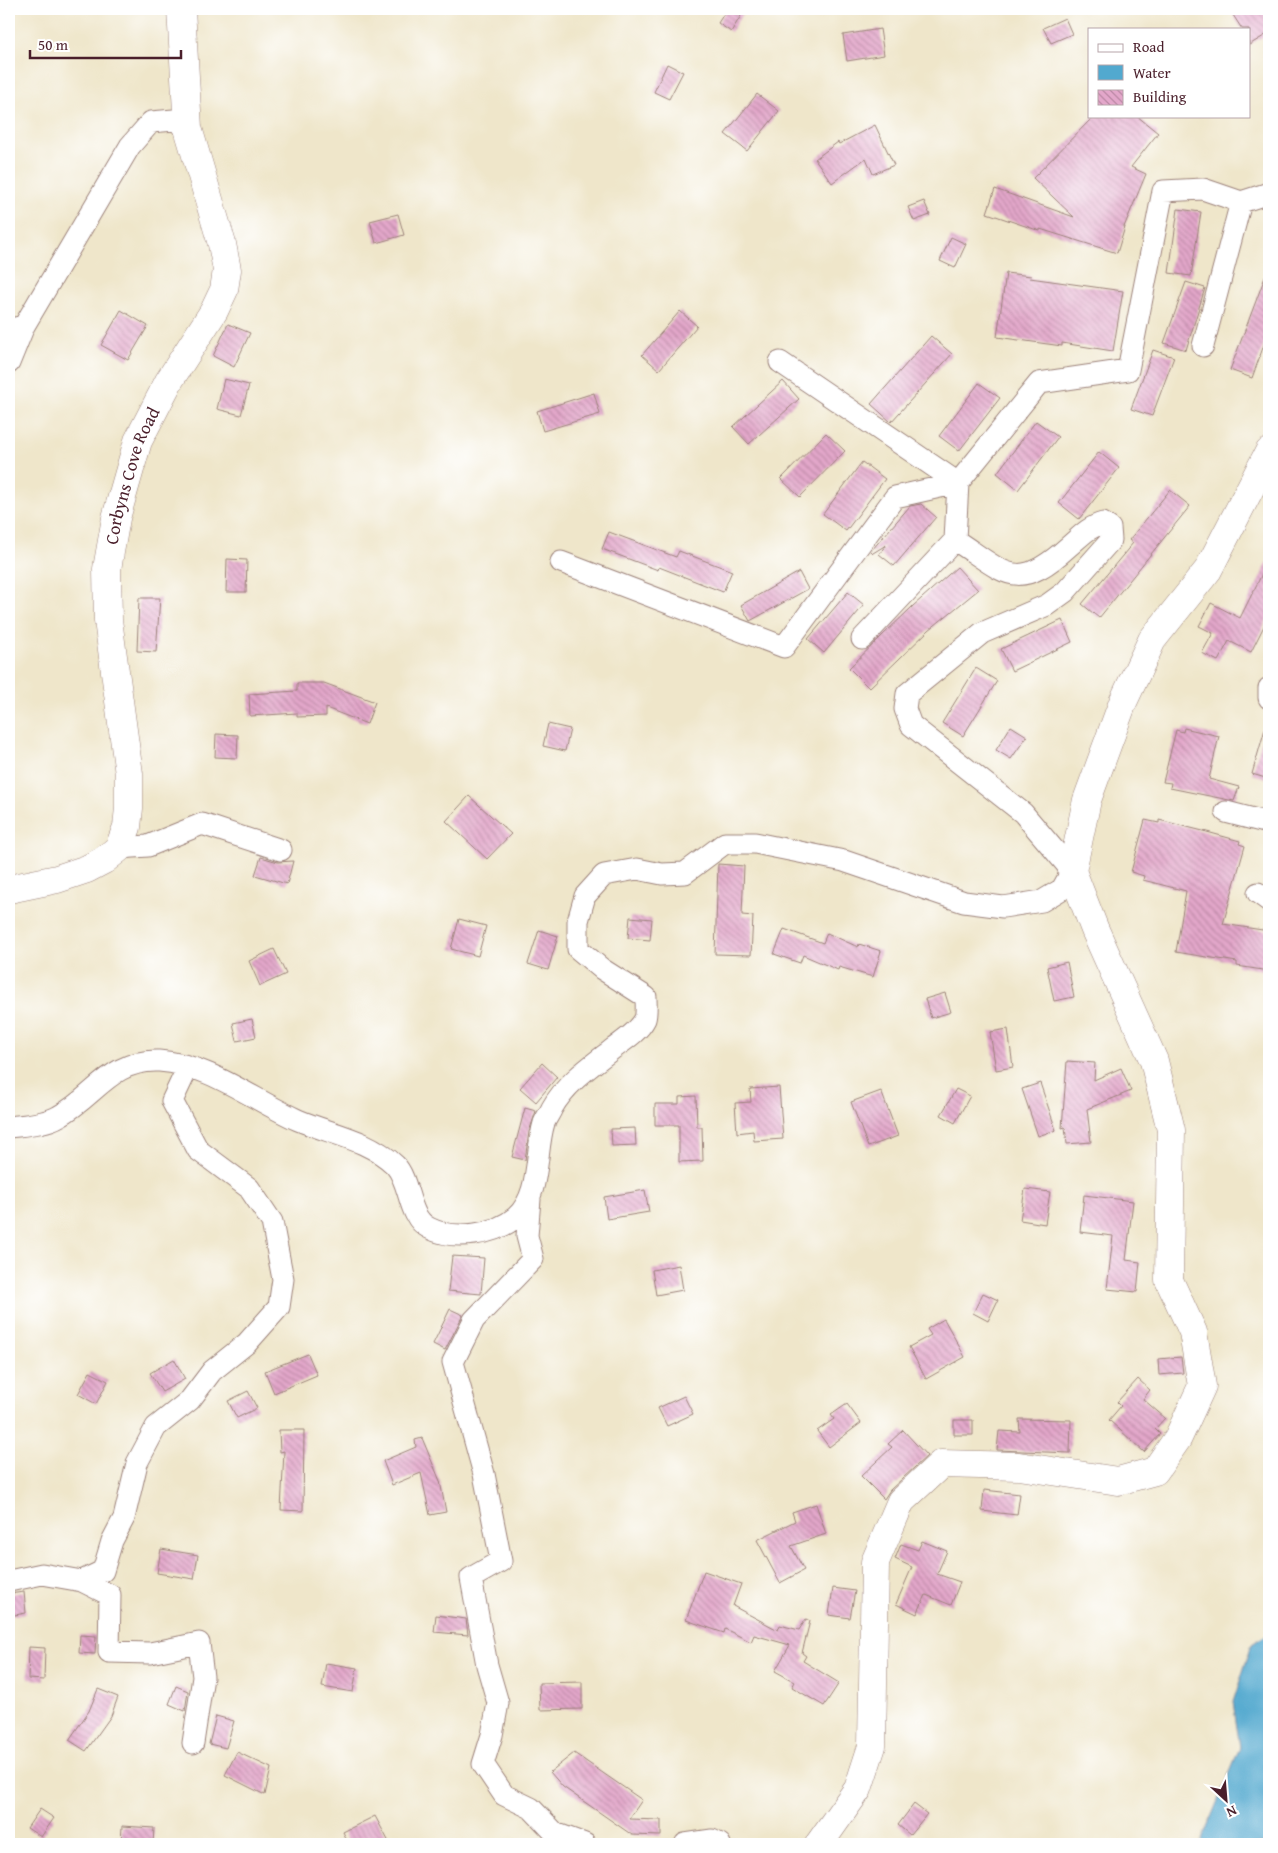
<svg xmlns="http://www.w3.org/2000/svg" width="1278" height="1853" viewBox="0 0 1278 1853" font-family="'Gentium Book Plus',serif">
<style>
.water{fill:#52a9cf;stroke:#4e647d}
.building{fill:url(#building-back-hatch)}
.lines{fill:none;stroke-linecap:round;stroke-linejoin:round}
.street-casing{stroke:#9c827a;stroke-width:23}
.secondary-casing{stroke:#9c827a;stroke-width:29}
.primary-casing{stroke:#9c827a;stroke-width:29}
.street{stroke:#fff;stroke-width:21}
.secondary{stroke:#fff;stroke-width:28}
.primary{stroke:#fff;stroke-width:28}
.labels{text-anchor:middle;stroke-width:5;stroke-linejoin:round;paint-order:stroke}
.street-label{font-size:18px;fill:#4a1f2b;stroke:#fff}
</style>
<defs>
<pattern id="building-back-hatch" width="6" height="6" patternUnits="userSpaceOnUse" patternTransform="scale(1.25)"><rect width="6" height="6" fill="#e3a7ca"/><path d="M-1 5l2 2M0 0l6 6M5-1l2 2" fill="none" stroke="#ba87a4"/></pattern>
</defs>
<rect width="100%" height="100%" fill="#fff"/>
<filter id="ink" filterUnits="userSpaceOnUse"><feTurbulence type="fractalNoise" baseFrequency=".02" numOctaves="2"/><feDisplacementMap in="SourceGraphic" scale="10" xChannelSelector="R" yChannelSelector="G"/><feConvolveMatrix kernelMatrix="1 2 1 2 8 2 1 2 1" color-interpolation-filters="sRGB"/></filter>
<filter id="wash" filterUnits="userSpaceOnUse"><feTurbulence type="fractalNoise" baseFrequency=".0096" numOctaves="4" result="noise"/><feDisplacementMap in="SourceGraphic" scale="20" xChannelSelector="R" yChannelSelector="G"/><feGaussianBlur stdDeviation="1.12" result="paint"/><feColorMatrix in="noise" values="0 0 0 0 0 0 0 0 0 0 0 0 0 0 0 0 0 1.4 0 .05"/><feComposite in="paint" operator="in"/></filter>
<g filter="url(#wash)">
<rect width="100%" height="100%" fill="#efe6ca"/>
<path class="water" d="M 1269,1633 L 1269,1844 L 1200,1844 L 1240,1747 L 1233,1702 L 1252,1644 Z"/>
<g id="blocks">
<path class="building" d="M 727,9 L 734,9 L 742,14 L 731,32 L 718,23 Z
M 1243,9 L 1269,9 L 1269,33 L 1249,45 L 1249,29 L 1242,29 L 1233,15 Z
M 1065,18 L 1072,34 L 1051,43 L 1043,28 Z
M 880,29 L 884,55 L 847,61 L 843,35 Z
M 667,64 L 683,72 L 669,99 L 654,92 Z
M 757,94 L 779,111 L 747,151 L 725,134 Z
M 1094,116 L 1137,116 L 1158,133 L 1131,167 L 1146,174 L 1124,227 L 1125,227 L 1117,253 L 1040,229 L 1040,231 L 987,213 L 995,189 L 1074,217 L 1033,178 Z
M 875,125 L 894,165 L 873,174 L 866,158 L 832,183 L 815,159 L 838,142 L 839,144 Z
M 924,201 L 930,215 L 914,221 L 908,207 Z
M 1178,209 L 1201,212 L 1191,276 L 1169,273 Z
M 398,214 L 404,235 L 376,243 L 370,221 Z
M 951,237 L 966,244 L 955,268 L 940,261 Z
M 1268,269 L 1269,331 L 1252,378 L 1230,370 Z
M 1006,273 L 1031,276 L 1030,278 L 1123,291 L 1113,351 L 1062,343 L 1062,346 L 997,337 Z
M 1186,282 L 1205,288 L 1186,350 L 1164,343 Z
M 121,310 L 148,326 L 128,360 L 101,345 Z
M 680,311 L 697,326 L 659,370 L 642,355 Z
M 228,324 L 250,333 L 234,367 L 213,356 Z
M 931,336 L 952,354 L 891,422 L 871,404 Z
M 1153,350 L 1174,357 L 1152,416 L 1131,409 Z
M 224,379 L 249,385 L 241,415 L 217,409 Z
M 783,381 L 799,399 L 749,444 L 733,427 Z
M 979,383 L 1000,398 L 959,451 L 939,436 Z
M 594,393 L 600,414 L 543,431 L 537,411 Z
M 1036,421 L 1058,437 L 1018,490 L 997,473 Z
M 826,433 L 845,451 L 800,497 L 781,479 Z
M 1099,452 L 1119,468 L 1079,519 L 1059,503 Z
M 862,462 L 885,479 L 846,531 L 823,514 Z
M 1170,490 L 1190,506 L 1099,618 L 1082,604 L 1133,543 L 1129,540 Z
M 921,504 L 936,517 L 894,566 L 879,554 L 886,545 L 873,553 L 871,551 L 910,506 Z
M 609,532 L 676,557 L 679,551 L 732,571 L 723,592 L 659,567 L 658,570 L 602,549 Z
M 227,559 L 247,560 L 246,592 L 226,592 Z
M 1269,560 L 1269,616 L 1251,652 L 1229,641 L 1218,661 L 1202,653 L 1213,633 L 1199,626 L 1211,603 L 1240,618 Z
M 957,567 L 978,590 L 929,630 L 869,688 L 849,668 L 913,606 Z
M 799,572 L 808,589 L 750,621 L 741,605 Z
M 848,592 L 864,605 L 824,653 L 808,639 Z
M 139,598 L 160,598 L 156,652 L 137,651 Z
M 1062,620 L 1072,642 L 1012,671 L 1001,649 Z
M 976,668 L 997,681 L 963,736 L 942,723 Z
M 297,683 L 324,683 L 375,702 L 367,724 L 326,708 L 326,716 L 297,717 L 297,713 L 250,716 L 249,694 L 297,691 Z
M 548,724 L 570,729 L 565,751 L 543,746 Z
M 1011,726 L 1027,736 L 1011,759 L 996,750 Z
M 1184,728 L 1219,736 L 1209,779 L 1239,787 L 1234,801 L 1170,788 L 1171,783 L 1163,782 L 1176,730 L 1183,732 Z
M 1265,729 L 1269,730 L 1269,779 L 1252,774 Z
M 216,734 L 238,735 L 237,758 L 215,757 Z
M 469,796 L 511,834 L 487,859 L 446,821 Z
M 1145,820 L 1159,823 L 1159,820 L 1207,832 L 1240,841 L 1239,844 L 1245,846 L 1223,924 L 1269,931 L 1269,971 L 1237,966 L 1237,962 L 1176,952 L 1186,891 L 1143,880 L 1144,876 L 1131,872 Z
M 261,857 L 278,862 L 293,861 L 287,884 L 255,875 Z
M 718,864 L 744,866 L 742,915 L 753,916 L 751,955 L 715,954 Z
M 630,917 L 652,919 L 650,940 L 628,938 Z
M 459,919 L 486,926 L 478,956 L 451,949 Z
M 784,929 L 823,943 L 827,933 L 858,947 L 859,944 L 881,951 L 873,977 L 839,967 L 838,970 L 803,955 L 800,963 L 774,954 Z
M 539,930 L 558,936 L 548,970 L 528,964 Z
M 274,949 L 286,974 L 260,986 L 249,961 Z
M 1067,962 L 1074,997 L 1054,1001 L 1047,967 Z
M 945,993 L 951,1012 L 931,1018 L 925,999 Z
M 252,1019 L 256,1037 L 237,1041 L 233,1023 Z
M 1008,1029 L 1013,1067 L 996,1070 L 990,1032 Z
M 1067,1061 L 1095,1063 L 1094,1080 L 1121,1068 L 1131,1091 L 1087,1109 L 1091,1142 L 1067,1144 L 1065,1127 L 1062,1128 Z
M 542,1063 L 557,1077 L 536,1102 L 520,1088 Z
M 1040,1083 L 1056,1130 L 1038,1136 L 1022,1089 Z
M 779,1087 L 783,1139 L 754,1141 L 753,1131 L 737,1133 L 735,1103 L 751,1102 L 750,1089 Z
M 956,1089 L 970,1096 L 955,1123 L 941,1115 Z
M 881,1091 L 898,1136 L 868,1147 L 851,1102 Z
M 696,1096 L 697,1127 L 702,1127 L 703,1161 L 679,1162 L 679,1125 L 655,1125 L 655,1104 L 679,1104 L 679,1097 Z
M 525,1108 L 536,1111 L 529,1132 L 525,1160 L 512,1157 Z
M 635,1128 L 636,1145 L 612,1146 L 611,1129 Z
M 1025,1189 L 1050,1192 L 1045,1224 L 1020,1220 Z
M 645,1190 L 649,1212 L 607,1219 L 604,1197 Z
M 1084,1195 L 1133,1201 L 1126,1260 L 1140,1262 L 1137,1292 L 1107,1289 L 1113,1236 L 1080,1232 Z
M 452,1256 L 484,1258 L 481,1294 L 448,1291 Z
M 679,1265 L 683,1290 L 656,1295 L 652,1270 Z
M 983,1293 L 998,1300 L 988,1321 L 973,1313 Z
M 450,1309 L 463,1315 L 445,1350 L 433,1344 Z
M 944,1319 L 965,1357 L 926,1379 L 909,1347 L 931,1335 L 927,1329 Z
M 308,1354 L 317,1375 L 274,1393 L 265,1371 Z
M 1181,1357 L 1183,1373 L 1159,1375 L 1158,1359 Z
M 174,1359 L 185,1379 L 162,1392 L 150,1373 Z
M 90,1372 L 108,1381 L 96,1404 L 78,1394 Z
M 1138,1379 L 1150,1390 L 1143,1399 L 1165,1418 L 1155,1429 L 1160,1434 L 1144,1452 L 1109,1420 L 1121,1406 L 1117,1402 Z
M 248,1391 L 257,1408 L 237,1418 L 228,1401 Z
M 684,1396 L 693,1414 L 667,1426 L 658,1408 Z
M 847,1404 L 861,1423 L 829,1447 L 817,1431 L 834,1419 L 831,1415 Z
M 1019,1419 L 1071,1420 L 1070,1453 L 997,1450 L 999,1431 L 1020,1432 Z
M 954,1420 L 973,1420 L 973,1435 L 954,1435 Z
M 279,1430 L 304,1430 L 303,1511 L 281,1510 L 284,1451 L 280,1452 Z
M 903,1430 L 927,1456 L 890,1490 L 884,1499 L 861,1476 L 892,1447 L 888,1444 Z
M 422,1438 L 440,1481 L 446,1512 L 430,1515 L 421,1473 L 392,1485 L 383,1461 L 416,1447 L 415,1440 Z
M 984,1490 L 1020,1494 L 1017,1515 L 982,1511 Z
M 816,1504 L 826,1534 L 791,1546 L 804,1570 L 780,1583 L 757,1540 L 795,1521 L 792,1512 Z
M 922,1541 L 947,1551 L 937,1574 L 960,1582 L 951,1605 L 926,1595 L 917,1614 L 896,1604 L 912,1567 L 895,1559 L 901,1544 L 918,1550 Z
M 161,1549 L 198,1555 L 194,1579 L 157,1573 Z
M 704,1571 L 741,1584 L 733,1606 L 778,1630 L 780,1625 L 799,1630 L 806,1619 L 810,1621 L 802,1653 L 806,1656 L 803,1661 L 839,1683 L 824,1706 L 792,1687 L 795,1682 L 775,1671 L 790,1645 L 754,1635 L 751,1642 L 725,1629 L 724,1633 L 686,1620 Z
M 833,1588 L 855,1591 L 850,1618 L 829,1615 Z
M 24,1592 L 26,1613 L 9,1616 L 9,1594 Z
M 436,1615 L 466,1619 L 468,1635 L 434,1632 Z
M 80,1635 L 96,1636 L 95,1654 L 79,1653 Z
M 29,1647 L 45,1648 L 44,1680 L 28,1679 Z
M 326,1663 L 357,1668 L 353,1692 L 322,1687 Z
M 582,1682 L 582,1709 L 540,1710 L 539,1683 Z
M 176,1686 L 188,1691 L 185,1711 L 169,1704 Z
M 98,1689 L 118,1697 L 111,1716 L 86,1751 L 69,1740 L 89,1711 Z
M 216,1716 L 234,1721 L 226,1748 L 209,1744 Z
M 237,1752 L 271,1768 L 265,1795 L 225,1775 Z
M 574,1753 L 642,1800 L 629,1819 L 661,1820 L 661,1836 L 632,1835 L 563,1787 L 550,1772 Z
M 914,1804 L 927,1814 L 910,1835 L 898,1825 Z
M 40,1809 L 54,1818 L 41,1837 L 27,1828 Z
M 375,1816 L 390,1844 L 349,1844 L 343,1832 Z
M 122,1826 L 154,1828 L 153,1844 L 121,1844 Z"/>
</g>
</g>
<g filter="url(#ink)">
<use href="#blocks" fill-opacity="0" stroke="#9c827a" stroke-width="1"/>
<g class="lines">
<g class="street-casing">
<path id="street" d="M 9,327 L 12,329 L 24,326 L 130,146 L 151,122 L 174,120 L 188,128
M 1203,346 L 1241,202
M 780,362 L 958,483 L 955,540 L 862,639
M 9,363 L 24,326
M 561,562 L 784,647 L 895,497 L 958,483 L 1039,383 L 1128,370 L 1163,191 L 1203,189 L 1241,202 L 1269,193
M 1269,688 L 1269,698
M 1226,812 L 1269,823
M 119,848 L 148,846 L 202,824 L 281,850
M 1258,893 L 1269,901
M 9,1127 C 24,1125 46,1124 59,1116 C 95,1097 111,1059 159,1061 C 209,1064 253,1100 298,1120 C 331,1134 368,1139 395,1165 C 411,1182 407,1217 429,1228 C 454,1241 495,1235 516,1217 C 541,1195 535,1152 544,1123 C 546,1118 550,1113 552,1108 C 566,1083 591,1066 614,1048 C 625,1040 639,1031 645,1019 C 647,1013 646,1003 646,997 L 602,969 L 578,949 L 578,921 L 585,896 L 604,875 L 637,869 L 662,874 L 685,873 L 725,843 L 755,843 L 844,861 L 964,902 L 1003,907 L 1042,901 L 1062,889 L 1072,871 L 1023,813 L 911,725 L 905,709 L 907,694 L 982,633 L 1047,605 L 1065,592 L 1111,540 L 1110,528 L 1103,523 C 1088,527 1080,537 1068,547 C 1016,594 1006,573 955,540
M 530,1199 L 527,1236 L 533,1259 L 474,1320 L 453,1362 L 484,1474 L 501,1561 L 471,1578 L 487,1665 L 498,1703 L 492,1735 L 483,1764 L 504,1795 L 531,1808 L 555,1833 L 585,1844
M 9,1581 L 42,1574 L 82,1581 L 103,1571 L 112,1541 L 124,1518 L 137,1463 L 156,1427 L 190,1400 L 212,1371 L 247,1343 L 279,1307 L 283,1279 L 272,1222 L 249,1188 L 198,1150 L 172,1101 L 188,1067
M 82,1581 L 110,1595 L 109,1652 L 150,1653 L 199,1643 L 203,1677 L 193,1743
M 685,1844 L 712,1840 L 720,1844"/>
</g>
<g class="secondary-casing">
<g id="secondary">
<path id="s1" d="M 9,889 L 57,879 L 87,869 L 104,860 L 119,848 L 127,827 L 129,808 L 129,774 L 108,620 L 107,569 L 116,518 L 138,441 L 169,381 L 214,311 L 224,290 L 227,270 L 222,244 L 188,128 L 181,9"/>
</g>
</g>
<g class="primary-casing">
<path id="primary" d="M 819,1844 L 858,1789 L 872,1746 L 875,1562 L 901,1501 L 941,1464 L 1019,1466 L 1118,1481 L 1155,1471 L 1178,1438 L 1202,1386 L 1193,1332 L 1169,1280 L 1171,1130 L 1154,1061 L 1095,930 L 1072,871 L 1087,800 L 1123,702 L 1152,640 L 1208,570 L 1269,452"/>
</g>
<use href="#street" class="street"/>
<use href="#secondary" class="secondary"/>
<use href="#primary" class="primary"/>
</g>
</g>
<g class="labels">
<g class="street-label">
<text dy="6" stroke="none"><textPath href="#s1" startOffset="498">Corbyns Cove Road</textPath></text>
</g>
</g>
<rect width="1278" height="1853" fill="none" stroke="#fff" stroke-width="30"/>
<rect x="1088" y="28" width="162" height="90" fill="#ffffff" stroke="#b7a5aa"/>
<rect x="1098" y="44" width="25" height="8" fill="#ffffff" stroke="#b7a5aa"/>
<text x="1133" y="52" font-size="15" fill="#4a1f2b">Road</text>
<rect x="1098" y="65" width="25" height="15" fill="#52a9cf" stroke="#b7a5aa"/>
<text x="1133" y="78" font-size="15" fill="#4a1f2b">Water</text>
<rect x="1098" y="90" width="25" height="15" fill="url(#building-back-hatch)" stroke="#b7a5aa"/>
<text x="1133" y="102" font-size="15" fill="#4a1f2b">Building</text>
<g transform="translate(1226 1800) rotate(154)" stroke="#ffffff" stroke-width="4" paint-order="stroke">
<path d="M0-4L9 19L0 12L-9 19Z" fill="#4a1f2b"/>
<text y="-8" font-size="14" font-weight="bold" text-anchor="middle" fill="#4a1f2b">N</text>
</g>
<path d="M30 50v8h151v-8" fill="none" stroke="#4a1f2b" stroke-width="2.5"/>
<text x="38" y="50" font-size="15" fill="#4a1f2b" stroke="#ffffff" stroke-width="4" paint-order="stroke">50 m</text>
</svg>
